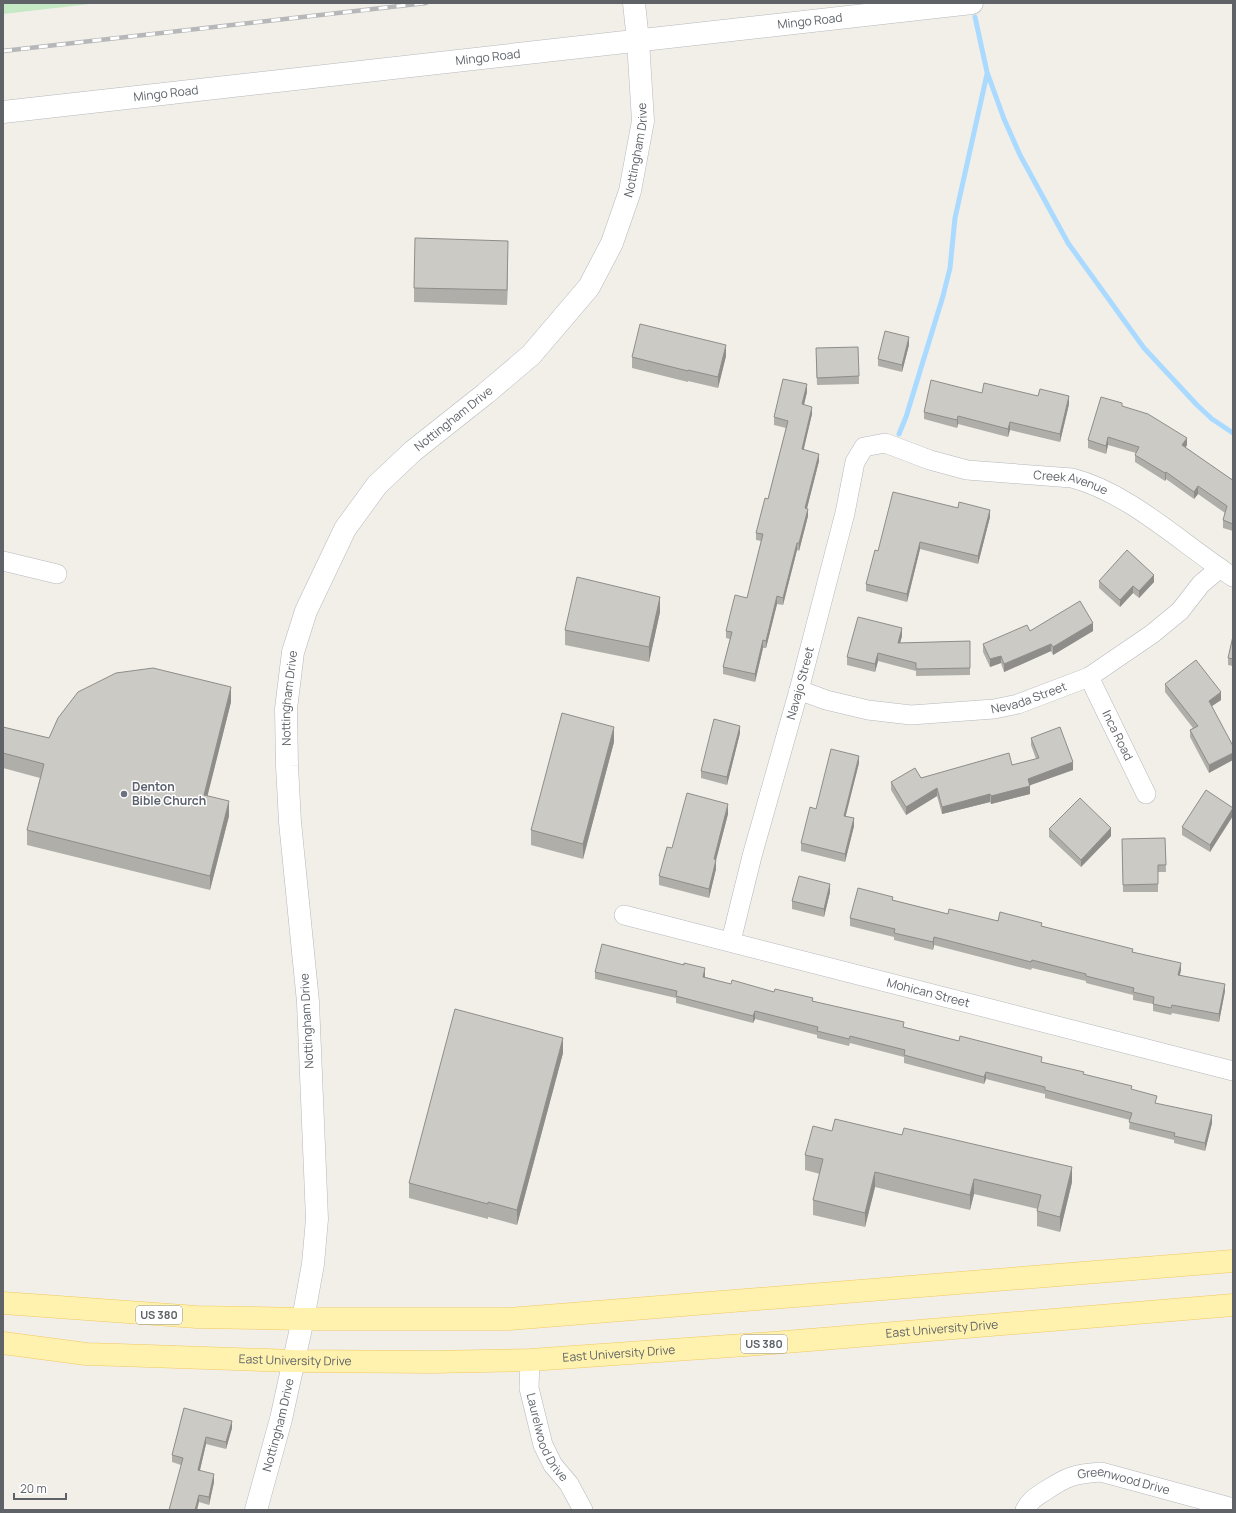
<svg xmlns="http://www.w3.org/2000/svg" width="1236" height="1513" viewBox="0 0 1236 1513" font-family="Manrope,sans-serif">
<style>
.green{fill:#c5e8c5}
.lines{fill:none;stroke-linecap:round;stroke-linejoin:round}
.stream{stroke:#aadaff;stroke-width:5}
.minor-casing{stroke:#b5b8bc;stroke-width:20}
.tertiary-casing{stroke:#b5b8bc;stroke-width:23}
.primary-casing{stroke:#f2c960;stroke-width:23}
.minor{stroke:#fff;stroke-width:19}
.tertiary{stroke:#fff;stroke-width:22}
.primary{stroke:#fff2af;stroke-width:22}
.rail-casing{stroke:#b6b7b8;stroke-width:4.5}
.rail{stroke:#fff;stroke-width:3;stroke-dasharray:9;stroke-linecap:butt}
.wall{fill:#afaea9}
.shaded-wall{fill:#8f8d8a}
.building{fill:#cccac5;stroke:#8f8d8a}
.worship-dot{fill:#6b7280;stroke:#fff;stroke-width:1.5}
.labels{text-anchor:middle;stroke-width:3;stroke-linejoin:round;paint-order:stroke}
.shield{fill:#fff;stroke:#8f9295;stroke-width:1}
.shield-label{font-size:11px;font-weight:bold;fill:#5f6368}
.street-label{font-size:12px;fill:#5f6368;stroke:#fff}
.worship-label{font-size:12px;font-weight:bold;fill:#5b616d;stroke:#fff;text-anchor:start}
</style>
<rect width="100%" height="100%" fill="#f1efe8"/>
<path class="green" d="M 3,3 L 99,3 L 3,14 Z"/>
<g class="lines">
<path class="stream" d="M 975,17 L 987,72 L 1004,119 L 1020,155 L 1068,243 L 1144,348 L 1197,405 L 1212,419 L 1233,433
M 899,434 L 906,417 L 943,296 L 950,268 L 955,218 L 987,74"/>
<g class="minor-casing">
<g id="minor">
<path d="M 3,561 L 57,574"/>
<path id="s1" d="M 1089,677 L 1146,794"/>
<path id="s2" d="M 799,690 L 826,700 L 868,710 L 911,715 L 994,709 L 1018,704 L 1089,677 L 1152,634 L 1180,611 L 1201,584 L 1220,568"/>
<path id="s3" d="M 624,915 L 1233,1071"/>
<path id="s4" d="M 731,941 L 752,856 L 799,690 L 845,513 L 855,462 L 864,447 L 885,443 L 930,460 L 967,470 L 1072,478 C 1130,493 1182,544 1233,577"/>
<path id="s5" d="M 530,1360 L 529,1388 L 543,1445 L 553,1465 L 569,1484 L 583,1510"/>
<path id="s6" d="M 1025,1510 C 1030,1500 1036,1497 1045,1491 C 1068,1476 1074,1474 1101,1472 L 1233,1508"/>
</g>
</g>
<g class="tertiary-casing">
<g id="tertiary">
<path id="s7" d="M 3,112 L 972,3"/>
<path id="s8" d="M 256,1510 L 281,1419 L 303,1319 L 313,1264 L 317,1219 L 308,1002 L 290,822 L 287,766 L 286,709 L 293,652 L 306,611 L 345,529 L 377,485 L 413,451 L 485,394 L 531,355 L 589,287 L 612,243 L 630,191 L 643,121 L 638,41 L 634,3"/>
</g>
</g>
<g class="primary-casing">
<g id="primary">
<path d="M 3,1303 L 197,1317 L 303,1319 L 509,1319 L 1233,1261"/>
<path id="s9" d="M 3,1343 L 86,1354 L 119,1355 L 294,1361 L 432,1362 L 530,1360 L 773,1343 L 1233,1305"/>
</g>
</g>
<use href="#minor" class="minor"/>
<use href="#tertiary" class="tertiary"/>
<use href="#primary" class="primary"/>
<g class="rail-casing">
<path id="rail" d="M 3,51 L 426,3"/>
</g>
<use href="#rail" class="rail"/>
</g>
<path class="wall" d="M 508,256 L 507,305 L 414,302 L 414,288 Z
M 909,345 L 902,372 L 878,366 L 878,359 Z
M 816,355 L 859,376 L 859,384 L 817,385 Z
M 726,356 L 718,388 L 688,381 L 688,382 L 632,368 L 632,357 Z
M 807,392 L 804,405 L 812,414 L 803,450 L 819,461 L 807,508 L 808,516 L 799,551 L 797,550 L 783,605 L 777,604 L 766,648 L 763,648 L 755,682 L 723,674 L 723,667 L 730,639 L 726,638 L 726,631 L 747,598 L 761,541 L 756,540 L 756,533 L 768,499 L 786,428 L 774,425 L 774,417 Z
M 982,393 L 1069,404 L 1060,442 L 1010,430 L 1008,437 L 958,424 L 957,428 L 924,419 L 924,412 Z
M 1122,406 L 1187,445 L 1185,448 L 1231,479 L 1233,480 L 1233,531 L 1223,528 L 1223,520 L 1225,513 L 1198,494 L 1194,499 L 1166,479 L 1165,481 L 1135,462 L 1135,455 L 1136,453 L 1108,445 L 1106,454 L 1088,448 L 1088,440 Z
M 990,517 L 978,564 L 920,549 L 907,602 L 866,591 L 866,584 L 878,551 Z
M 1099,581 L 1154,582 L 1139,598 L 1133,593 L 1120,607 L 1099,588 Z
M 660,612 L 649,662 L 565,645 L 565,630 Z
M 1030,631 L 1093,631 L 1053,655 L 1051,651 L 1004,672 L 1001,663 L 990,667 L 983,652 L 983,644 Z
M 902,636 L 900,643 L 970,641 L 970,675 L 916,676 L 916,671 L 878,661 L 875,672 L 847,665 L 847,657 Z
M 1233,636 L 1233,666 L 1228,665 L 1228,658 Z
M 1165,684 L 1221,700 L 1212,706 L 1209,773 L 1190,737 L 1190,730 L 1193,728 L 1165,692 Z
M 231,702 L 207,796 L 229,816 L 210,890 L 27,845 L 27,830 L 40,778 L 3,768 L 3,727 L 49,738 Z
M 740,733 L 727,785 L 701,778 L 701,771 Z
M 1031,738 L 1073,770 L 1030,785 L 1030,794 L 991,804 L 990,802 L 942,814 L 937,796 L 906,815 L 891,790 L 891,782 L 1012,765 L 1036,759 L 1031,745 Z
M 614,742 L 583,859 L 531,845 L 531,830 Z
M 859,763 L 845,816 L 854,826 L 845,862 L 801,851 L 801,843 L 816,809 Z
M 1233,808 L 1210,852 L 1182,835 L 1182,827 Z
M 728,814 L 716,859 L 716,869 L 709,898 L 659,885 L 659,876 L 672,848 Z
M 1049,829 L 1111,836 L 1081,867 L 1049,837 Z
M 1165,838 L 1166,872 L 1158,872 L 1158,892 L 1123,892 L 1122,839 Z
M 830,892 L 824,917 L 792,909 L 792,901 Z
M 893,900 L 948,914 L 1042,926 L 1133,952 L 1181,970 L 1180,975 L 1225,991 L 1219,1022 L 1172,1013 L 1171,1015 L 1153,1011 L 1153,1004 L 1133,1000 L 1133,995 L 1086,983 L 1086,981 L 1032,968 L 1031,970 L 934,945 L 933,950 L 894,940 L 894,937 L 850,926 L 850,918 Z
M 684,965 L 705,976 L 705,977 L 731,984 L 774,992 L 813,1001 L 904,1027 L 1042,1062 L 1132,1090 L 1157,1104 L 1212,1123 L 1205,1151 L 1174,1143 L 1174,1140 L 1129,1129 L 1130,1120 L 1045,1098 L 1045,1094 L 986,1079 L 984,1084 L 904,1063 L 904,1057 L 850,1043 L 849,1046 L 817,1038 L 817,1035 L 755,1019 L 753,1023 L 676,1003 L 676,998 L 595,979 L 595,972 Z
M 563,1053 L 517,1225 L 488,1217 L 488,1219 L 409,1198 L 409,1183 Z
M 832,1131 L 1072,1182 L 1060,1232 L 1037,1226 L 1037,1211 L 1038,1209 L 974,1194 L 970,1210 L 875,1187 L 865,1227 L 813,1215 L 813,1200 L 820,1174 L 805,1170 L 805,1155 Z
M 184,1408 L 232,1428 L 226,1449 L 206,1444 L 200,1470 L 214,1482 L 209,1505 L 199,1502 L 181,1465 L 172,1462 L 172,1455 Z"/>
<path class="shaded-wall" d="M 508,241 L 508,256 L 507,305 L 507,290 Z
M 909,337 L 909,345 L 902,372 L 902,365 Z
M 726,345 L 726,356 L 718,388 L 718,377 Z
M 807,384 L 807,392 L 802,412 L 802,404 Z
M 1069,396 L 1069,404 L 1060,442 L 1060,434 Z
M 812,407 L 812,414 L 802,457 L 802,449 Z
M 958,416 L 958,424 L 957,428 L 957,420 Z
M 1010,422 L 1010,430 L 1008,437 L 1008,429 Z
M 1108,437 L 1108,445 L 1106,454 L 1106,446 Z
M 1187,438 L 1187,445 L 1182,453 L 1182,445 Z
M 819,454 L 819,461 L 805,516 L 805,508 Z
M 1166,472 L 1166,479 L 1165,481 L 1165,473 Z
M 1198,486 L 1198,494 L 1194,499 L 1194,492 Z
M 808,509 L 808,516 L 799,551 L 799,543 Z
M 990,510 L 990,517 L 978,564 L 978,556 Z
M 920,542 L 920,549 L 907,602 L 907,594 Z
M 797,543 L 797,550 L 783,605 L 783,598 Z
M 1154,575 L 1154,582 L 1139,598 L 1139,591 Z
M 1133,586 L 1133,593 L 1120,607 L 1120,600 Z
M 777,596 L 777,604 L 766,648 L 766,641 Z
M 660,597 L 660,612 L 649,662 L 649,647 Z
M 1093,623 L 1093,631 L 1053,655 L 1053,647 Z
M 902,628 L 902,636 L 898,651 L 898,643 Z
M 763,640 L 763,648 L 755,682 L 755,674 Z
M 1051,644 L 1051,651 L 1004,672 L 1004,664 Z
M 878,653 L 878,661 L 875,672 L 875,664 Z
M 1001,656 L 1001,663 L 990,667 L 990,659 Z
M 231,687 L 231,702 L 204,810 L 204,795 Z
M 1221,692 L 1221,700 L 1209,708 L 1209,701 Z
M 740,726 L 740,733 L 727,785 L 727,777 Z
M 614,727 L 614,742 L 583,859 L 583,844 Z
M 1233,753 L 1233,760 L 1209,773 L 1209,765 Z
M 859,756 L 859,763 L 844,823 L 844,816 Z
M 1073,762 L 1073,770 L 1028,786 L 1028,779 Z
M 1030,786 L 1030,794 L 991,804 L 991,796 Z
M 937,788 L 937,796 L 906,815 L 906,807 Z
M 990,794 L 990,802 L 942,814 L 942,807 Z
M 229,801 L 229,816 L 210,890 L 210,876 Z
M 728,804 L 728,814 L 714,868 L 714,859 Z
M 1233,808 L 1233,816 L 1210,852 L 1210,845 Z
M 854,818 L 854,826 L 845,862 L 845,854 Z
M 1111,828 L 1111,836 L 1081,867 L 1081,860 Z
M 716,860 L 716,869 L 709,898 L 709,889 Z
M 830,884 L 830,892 L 824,917 L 824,909 Z
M 934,937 L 934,945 L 933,950 L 933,942 Z
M 1181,963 L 1181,970 L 1178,982 L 1178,975 Z
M 705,968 L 705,976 L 703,984 L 703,977 Z
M 1225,984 L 1225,991 L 1219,1022 L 1219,1014 Z
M 755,1011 L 755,1019 L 753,1023 L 753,1016 Z
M 563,1038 L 563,1053 L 517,1225 L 517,1210 Z
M 986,1072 L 986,1079 L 984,1084 L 984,1077 Z
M 1212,1115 L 1212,1123 L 1205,1151 L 1205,1143 Z
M 1072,1167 L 1072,1182 L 1060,1232 L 1060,1217 Z
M 875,1172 L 875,1187 L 865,1227 L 865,1213 Z
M 974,1179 L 974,1194 L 970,1210 L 970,1195 Z
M 232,1421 L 232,1428 L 226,1449 L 226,1442 Z
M 206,1437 L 206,1444 L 198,1478 L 198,1470 Z
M 214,1474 L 214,1482 L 209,1505 L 209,1497 Z
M 199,1495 L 199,1502 L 197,1510 L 195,1510 Z"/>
<path class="building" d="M 415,238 L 508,241 L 507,290 L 414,288 Z
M 640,324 L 726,345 L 718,377 L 688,370 L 688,371 L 632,357 Z
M 885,331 L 909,337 L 902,365 L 878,359 Z
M 858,347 L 859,376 L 817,378 L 816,348 Z
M 783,379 L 807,384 L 802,404 L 812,407 L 802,449 L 819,454 L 805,508 L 808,509 L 799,543 L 797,543 L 783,598 L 777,596 L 766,641 L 763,640 L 755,674 L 723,667 L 732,632 L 726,631 L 735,595 L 747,598 L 763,534 L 756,533 L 765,498 L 768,499 L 788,421 L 774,417 Z
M 931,380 L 982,393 L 984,383 L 1038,396 L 1040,389 L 1069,396 L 1060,434 L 1010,422 L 1008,429 L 958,416 L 957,420 L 924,412 Z
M 1101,397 L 1122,403 L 1122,406 L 1148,414 L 1187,438 L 1182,445 L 1231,479 L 1233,480 L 1233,524 L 1223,520 L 1227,506 L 1198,486 L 1194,492 L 1166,472 L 1165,473 L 1135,455 L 1139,447 L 1108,437 L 1106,446 L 1088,440 Z
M 893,492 L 958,508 L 959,502 L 990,510 L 978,556 L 920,542 L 907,594 L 866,584 L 875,550 L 878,551 Z
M 1127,550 L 1154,575 L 1139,591 L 1133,586 L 1120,600 L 1099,581 Z
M 577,577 L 660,597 L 649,647 L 565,630 Z
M 1080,601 L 1093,623 L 1053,647 L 1051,644 L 1004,664 L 1001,656 L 990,659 L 983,644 L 1027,625 L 1030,631 Z
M 858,617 L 902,628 L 898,643 L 970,641 L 970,668 L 916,669 L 916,663 L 878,653 L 875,664 L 847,657 Z
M 1233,636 L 1233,659 L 1228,658 Z
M 1196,660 L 1221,692 L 1209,701 L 1233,746 L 1233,753 L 1209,765 L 1190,730 L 1198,726 L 1165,684 Z
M 153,668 L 231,687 L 204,795 L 229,801 L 210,876 L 27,830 L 44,764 L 3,753 L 3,727 L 49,738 L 58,718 L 78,692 L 116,673 Z
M 562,713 L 614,727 L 583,844 L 531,830 Z
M 714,719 L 740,726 L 727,777 L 701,771 Z
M 1060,727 L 1073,762 L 1028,779 L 1030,786 L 991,796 L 990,794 L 942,807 L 937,788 L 906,807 L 891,782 L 915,768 L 921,778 L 1009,753 L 1012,765 L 1039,758 L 1031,738 Z
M 831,749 L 859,756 L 844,816 L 854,818 L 845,854 L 801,843 L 810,807 L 816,809 Z
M 1206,790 L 1233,808 L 1210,845 L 1182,827 Z
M 687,793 L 728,804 L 714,859 L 716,860 L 709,889 L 659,876 L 667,847 L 672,848 Z
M 1080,798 L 1111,828 L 1081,860 L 1049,829 Z
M 1165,838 L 1166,865 L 1158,865 L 1158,884 L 1123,885 L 1122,839 Z
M 799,876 L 830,884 L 824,909 L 792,901 Z
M 858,888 L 893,897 L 892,900 L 948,914 L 949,909 L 998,921 L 1000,912 L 1042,923 L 1041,926 L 1133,949 L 1132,952 L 1181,963 L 1178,975 L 1225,984 L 1219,1014 L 1172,1005 L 1171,1008 L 1153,1004 L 1154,997 L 1133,992 L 1134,988 L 1086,976 L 1086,974 L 1032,960 L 1031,962 L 934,937 L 933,942 L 894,933 L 895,929 L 850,918 Z
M 602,944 L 684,965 L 684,963 L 705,968 L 703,977 L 731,984 L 732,980 L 774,992 L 775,989 L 813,998 L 812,1001 L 904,1022 L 903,1027 L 959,1041 L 960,1036 L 1042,1057 L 1041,1062 L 1084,1072 L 1083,1074 L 1132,1086 L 1131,1089 L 1157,1096 L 1155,1103 L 1212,1115 L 1205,1143 L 1174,1136 L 1175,1133 L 1129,1122 L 1132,1113 L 1045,1090 L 1045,1087 L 986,1072 L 984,1077 L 904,1055 L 905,1050 L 850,1036 L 849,1039 L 817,1031 L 818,1027 L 755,1011 L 753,1016 L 676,996 L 677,991 L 595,972 Z
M 455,1009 L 563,1038 L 517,1210 L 488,1202 L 488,1204 L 409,1183 Z
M 835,1119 L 902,1135 L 904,1128 L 1072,1167 L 1060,1217 L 1037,1211 L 1041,1195 L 974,1179 L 970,1195 L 875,1172 L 865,1213 L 813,1200 L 823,1159 L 805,1155 L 813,1126 L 832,1131 Z
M 184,1408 L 232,1421 L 226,1442 L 206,1437 L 198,1470 L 214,1474 L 209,1497 L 199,1495 L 195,1510 L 169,1510 L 183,1458 L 172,1455 Z"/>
<circle class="worship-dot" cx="124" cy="794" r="4"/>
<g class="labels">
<g class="shield">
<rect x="136" y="1306" width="46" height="18" rx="3"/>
<rect x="741" y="1335" width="46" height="18" rx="3"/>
</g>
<g class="shield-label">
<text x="159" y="1319">US 380</text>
<text x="764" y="1348">US 380</text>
</g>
<g class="street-label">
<text dy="4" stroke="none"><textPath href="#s7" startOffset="812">Mingo Road</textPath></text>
<text dy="4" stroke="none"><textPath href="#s7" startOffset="488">Mingo Road</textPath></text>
<text dy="4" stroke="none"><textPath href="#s7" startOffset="164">Mingo Road</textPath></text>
<text dy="4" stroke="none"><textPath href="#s8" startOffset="1492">Nottingham Drive</textPath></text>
<text dy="4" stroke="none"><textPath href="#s8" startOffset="1156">Nottingham Drive</textPath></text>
<text dy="4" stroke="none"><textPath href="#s4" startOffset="725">Creek Avenue</textPath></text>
<text dy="4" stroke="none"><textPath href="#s4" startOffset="267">Navajo Street</textPath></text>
<text dy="4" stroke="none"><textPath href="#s2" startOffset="235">Nevada Street</textPath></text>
<text dy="4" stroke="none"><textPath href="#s8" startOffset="820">Nottingham Drive</textPath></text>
<text dy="4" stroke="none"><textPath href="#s1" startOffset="65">Inca Road</textPath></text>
<text dy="4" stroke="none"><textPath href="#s3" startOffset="314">Mohican Street</textPath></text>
<text transform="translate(307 1021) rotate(-93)" y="4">Nottingham Drive</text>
<text dy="4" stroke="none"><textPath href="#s9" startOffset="941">East University Drive</textPath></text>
<text dy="4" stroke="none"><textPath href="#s9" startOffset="617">East University Drive</textPath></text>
<text dy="4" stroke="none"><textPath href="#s9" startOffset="293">East University Drive</textPath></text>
<text dy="4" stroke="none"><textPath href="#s8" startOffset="88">Nottingham Drive</textPath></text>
<text dy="4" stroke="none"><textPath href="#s5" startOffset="81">Laurelwood Drive</textPath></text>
<text dy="4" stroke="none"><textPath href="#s6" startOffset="112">Greenwood Drive</textPath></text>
</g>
<g class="worship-label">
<text x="132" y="791">Denton<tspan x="132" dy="14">Bible Church</tspan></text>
</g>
</g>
<rect width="1236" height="1513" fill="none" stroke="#5f6368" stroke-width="8"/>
<path d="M14 1493v6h52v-6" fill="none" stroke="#5f6368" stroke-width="2"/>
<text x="20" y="1493" font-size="12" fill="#5f6368" stroke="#ffffff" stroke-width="3" paint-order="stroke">20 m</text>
</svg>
